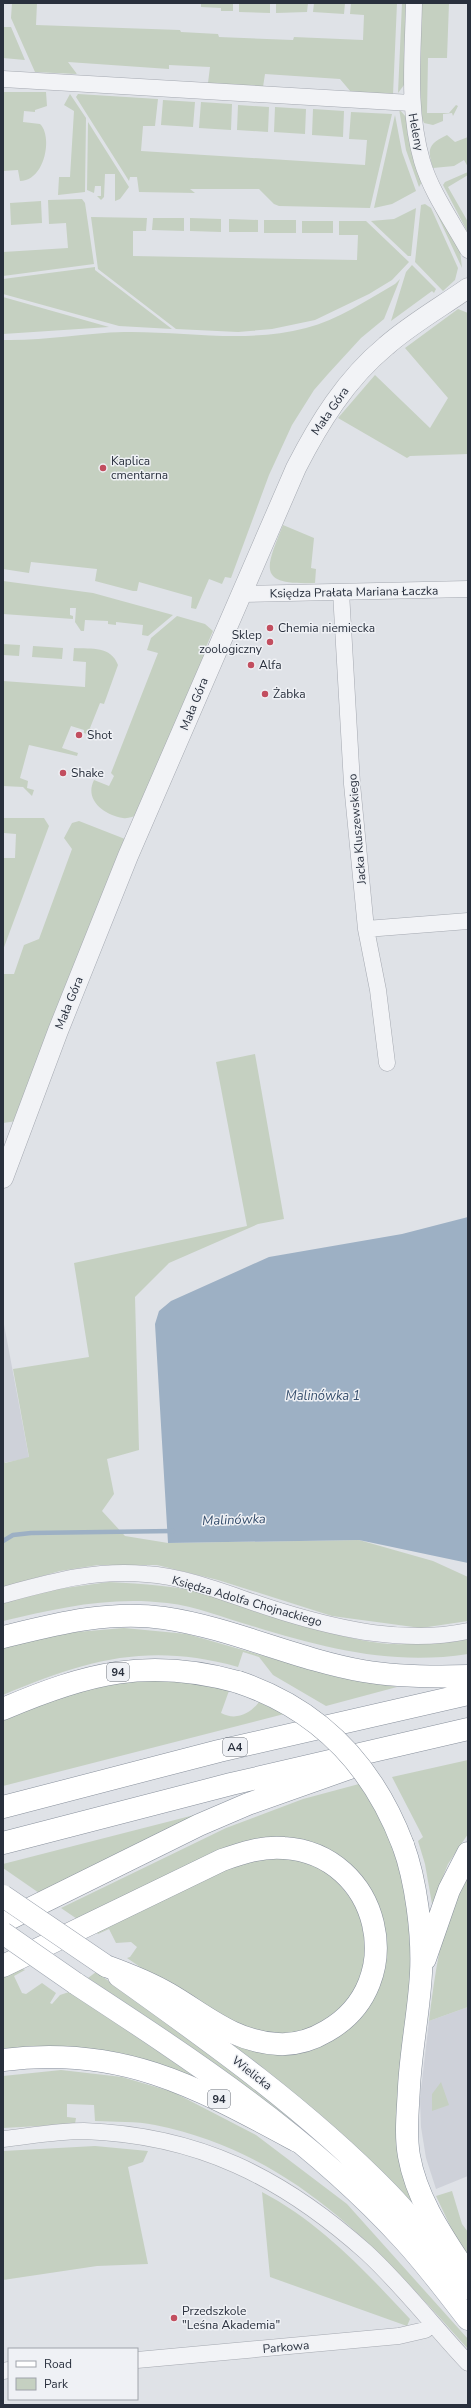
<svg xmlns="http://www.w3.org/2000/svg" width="471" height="2408" viewBox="0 0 471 2408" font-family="'Nunito Sans',sans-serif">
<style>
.built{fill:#ced1d9}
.green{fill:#c5d0c1}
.water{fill:#9db0c4}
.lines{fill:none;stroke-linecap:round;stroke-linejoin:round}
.stream{stroke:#9db0c4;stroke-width:4.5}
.minor-casing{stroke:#a5a9b1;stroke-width:17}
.tertiary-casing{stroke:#a5a9b1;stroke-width:21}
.primary-casing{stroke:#a0a7b2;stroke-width:23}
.motorway-casing{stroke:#88909c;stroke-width:23}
.minor{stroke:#f2f3f6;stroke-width:16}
.tertiary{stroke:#f2f3f6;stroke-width:20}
.primary{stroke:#fff;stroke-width:22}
.motorway{stroke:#fff;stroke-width:22}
.primary-bridge-casing{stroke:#a0a7b2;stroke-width:23;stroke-linecap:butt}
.motorway-bridge-casing{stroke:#88909c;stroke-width:23;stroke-linecap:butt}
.primary-bridge{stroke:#fff;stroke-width:22}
.motorway-bridge{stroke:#fff;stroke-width:22}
.poi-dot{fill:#c24e5f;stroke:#eff1f5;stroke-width:1.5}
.labels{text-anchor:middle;stroke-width:3;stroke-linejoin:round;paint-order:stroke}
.shield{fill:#eff1f5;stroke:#646a74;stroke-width:1}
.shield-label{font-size:11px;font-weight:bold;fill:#29303d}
.street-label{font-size:12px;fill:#29303d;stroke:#eff1f5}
.poi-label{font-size:12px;fill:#29303d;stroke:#eff1f5;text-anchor:start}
.water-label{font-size:13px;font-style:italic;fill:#374f6d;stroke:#eff1f5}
</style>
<rect width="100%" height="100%" fill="#dfe2e7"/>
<path class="built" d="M 3,1319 L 29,1458 L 3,1463 Z
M 468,2007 L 468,2176 L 436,2189 L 426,2158 L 421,2127 L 420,2098 L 429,2021 Z"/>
<path class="green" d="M 12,3 L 37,3 L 36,25 L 180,30 L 181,32 L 218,34 L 219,37 L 293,40 L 294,37 L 363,40 L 364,15 L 350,14 L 351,3 L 397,3 L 393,95 L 351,92 L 340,79 L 265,74 L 263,87 L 208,83 L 210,67 L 169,65 L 169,69 L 68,62 L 77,74 L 35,72 L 11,18 Z
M 201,3 L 233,3 L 233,11 L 221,11 L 221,8 L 201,7 Z
M 239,3 L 270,3 L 270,13 L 239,12 Z
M 276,3 L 308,3 L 307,12 L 276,13 Z
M 314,3 L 345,3 L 344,14 L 313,12 Z
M 402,3 L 408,4 L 404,85 L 398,93 Z
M 421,3 L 449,3 L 447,58 L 428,58 L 427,113 L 449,113 L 456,105 L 458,106 L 453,116 L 452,113 L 443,114 L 443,121 L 433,125 L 424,123 L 419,112 Z
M 3,27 L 11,27 L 25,60 L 3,58 Z
M 3,92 L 46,92 L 47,106 L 35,110 L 35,112 L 24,111 L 23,122 L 40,124 C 53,136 45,181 20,181 L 18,170 L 3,171 Z
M 70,94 L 86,118 L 85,192 L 58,195 L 59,177 L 70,177 L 74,111 L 64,105 Z
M 78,94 L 158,99 L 155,126 L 143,126 L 141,151 L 365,165 L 367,140 L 349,139 L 351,112 L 392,114 L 370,208 L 279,206 L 274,204 L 259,189 L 190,189 L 195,193 L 139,192 L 137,177 L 130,177 L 129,181 L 76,97 Z
M 163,100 L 195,102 L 193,127 L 161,125 Z
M 201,102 L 232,104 L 231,130 L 199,128 Z
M 238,105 L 269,107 L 268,132 L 237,130 Z
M 275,107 L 306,109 L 305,134 L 274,132 Z
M 313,109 L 344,111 L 343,137 L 312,135 Z
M 399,109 L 406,117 L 423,180 L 419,187 L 406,150 Z
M 395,115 L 402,152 L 416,191 L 392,204 L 374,208 Z
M 88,122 L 129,187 L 120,199 L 115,201 L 115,174 L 105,174 L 104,197 L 101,200 L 97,196 L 101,196 L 101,186 L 95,186 L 94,193 L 87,190 Z
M 447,135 L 455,142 L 468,137 L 468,167 L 464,160 L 454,166 L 433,168 C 427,149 428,144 447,135 Z
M 468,172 L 468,175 L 448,187 L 468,222 L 468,233 L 443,185 L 445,182 Z
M 82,199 L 85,203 L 94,264 L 3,276 L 3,252 L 68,248 L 66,223 L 49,224 L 48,200 Z
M 430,199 L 460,250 L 462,268 Z
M 41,201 L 42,223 L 11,225 L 10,203 Z
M 425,204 L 431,208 L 458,268 L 455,280 L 443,291 L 415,262 L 421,205 Z
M 416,208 L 411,256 L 408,256 L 371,221 L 394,219 Z
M 91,217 L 147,218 L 146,231 L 133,231 L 133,256 L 357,260 L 358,235 L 339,235 L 339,221 L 366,221 L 409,262 L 392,280 L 369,294 L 315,320 L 272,329 L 238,332 L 176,329 L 98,269 Z
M 153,218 L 184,218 L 184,231 L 152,230 Z
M 190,218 L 221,219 L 221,232 L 190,231 Z
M 229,219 L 258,220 L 258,232 L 229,232 Z
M 264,220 L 296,220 L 296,233 L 264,233 Z
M 302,221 L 333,221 L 333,233 L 302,233 Z
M 412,265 L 436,289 L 434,293 L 432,291 L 391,321 L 406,272 Z
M 95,267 L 95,270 L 172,329 L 119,326 L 3,294 L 3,279 Z
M 400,279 L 384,319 L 361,338 L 328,374 L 314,390 L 292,425 L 269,475 L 231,578 L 225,577 L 222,584 L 209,579 L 196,609 L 191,608 L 192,597 L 139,582 L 137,591 L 133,591 L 95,581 L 97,569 L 31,562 L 29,573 L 3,569 L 3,340 C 43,341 84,333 124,332 C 186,331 245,344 306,328 C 338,320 367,300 395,284 Z
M 3,297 L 109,327 L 3,334 Z
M 458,309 L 468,313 L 468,454 L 410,456 L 407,458 L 338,418 L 375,375 L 430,428 L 448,398 L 405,348 Z
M 283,525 L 314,538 L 311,568 L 316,569 L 315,583 C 257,585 265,570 283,525 Z
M 3,581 L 93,593 L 173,615 L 148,636 L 142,635 L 143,625 L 116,622 L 116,625 L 108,624 L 108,621 L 85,620 L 84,631 L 81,631 L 75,622 L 76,608 L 70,608 L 70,615 L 73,616 L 73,619 L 3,614 Z
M 177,616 L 205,624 L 213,631 L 206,647 L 210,649 L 138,815 C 134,816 128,819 123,818 C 104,815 84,800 94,780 L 109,786 L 114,776 L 111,773 L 158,653 L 147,650 L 151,638 Z
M 3,644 L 20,645 L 19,656 L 3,655 Z
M 33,646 L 63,648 L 62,659 L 32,657 Z
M 74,648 C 92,649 111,646 118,665 L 104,704 L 100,703 L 90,728 L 94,730 L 91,736 L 84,733 L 84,730 L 71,726 L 62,748 L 78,753 L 77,756 L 29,745 L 20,778 L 28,781 L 27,788 L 34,790 L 32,796 L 23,787 L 3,786 L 3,681 L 85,687 L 86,662 L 73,661 Z
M 4,818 L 44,818 L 49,826 L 3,950 L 3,858 L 15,858 L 16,834 L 4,833 Z
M 79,821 L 125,839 L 17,1121 L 3,1123 L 3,974 L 14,974 L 24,945 L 39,939 L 72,849 L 64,838 L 72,823 Z
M 255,1054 L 284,1219 L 258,1224 L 169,1263 L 135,1297 L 139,1450 L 107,1459 L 114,1494 L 102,1511 L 125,1536 L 168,1543 L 359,1540 L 433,1561 L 468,1577 L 468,1621 L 421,1628 L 332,1616 L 218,1580 L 157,1565 L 98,1565 L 60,1571 L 3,1587 L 3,1460 L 5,1463 L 29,1457 L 13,1369 L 89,1357 L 74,1263 L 247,1226 L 216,1062 Z
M 109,1582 C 143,1584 177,1586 211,1594 C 269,1608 330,1640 390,1644 C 416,1645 442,1641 468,1636 L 468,1654 C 392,1666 324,1648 252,1626 C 224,1618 196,1606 167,1603 C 110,1596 58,1608 3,1621 L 3,1603 L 58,1589 Z
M 124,1628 L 187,1634 L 337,1677 L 397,1687 L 326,1706 L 273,1675 L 259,1657 L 243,1652 L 238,1667 C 148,1642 86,1660 3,1695 L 3,1647 L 65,1633 Z
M 156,1677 L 230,1688 L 221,1713 C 236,1721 250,1714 259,1702 L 284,1714 L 3,1786 L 3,1717 L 76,1690 Z
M 468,1760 L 468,1834 L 448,1864 L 432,1904 L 425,1864 L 418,1841 L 423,1837 L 392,1777 Z
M 359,1784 L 382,1821 L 408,1891 L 411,1972 L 399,2075 L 419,2210 L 229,2043 L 350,2025 L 381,1918 L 289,1842 L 80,1921 L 61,1908 L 226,1828 L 303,1799 Z
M 210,1811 L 42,1895 L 3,1868 L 3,1864 Z
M 284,1858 L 310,1863 L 333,1876 L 362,1913 L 366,1965 L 350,2000 L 323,2024 L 286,2035 L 252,2032 L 200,2008 L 127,1958 L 130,1957 L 137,1947 L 131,1942 L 116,1943 L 109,1929 L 98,1934 L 94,1931 L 204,1877 L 254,1860 Z
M 468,1875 L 468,2007 L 429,2021 C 434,1982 443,1904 468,1875 Z
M 20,1968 L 25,1970 L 14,1976 L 22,1993 L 26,1994 L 42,1983 L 56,1993 L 50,2003 L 52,2004 L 60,1995 L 69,1992 L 203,2079 L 3,2051 L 3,1976 Z
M 96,1972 L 213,2055 L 282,2109 L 365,2184 L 207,2059 L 88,1978 Z
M 61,2070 L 122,2077 L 173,2092 L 256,2135 L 347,2204 L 468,2339 L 468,2349 C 377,2248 296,2154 155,2125 C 136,2121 115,2122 95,2121 L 94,2105 L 67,2104 L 67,2117 L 76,2118 L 75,2124 L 3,2128 L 3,2076 Z
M 441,2082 L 449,2105 L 432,2111 L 432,2094 Z
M 95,2146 L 148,2151 L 143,2162 L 128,2167 L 148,2264 L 97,2266 L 3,2280 L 3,2151 Z
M 452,2191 L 462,2224 L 468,2232 L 468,2257 L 454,2234 L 436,2196 Z
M 262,2192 C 321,2223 365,2271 410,2319 L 407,2326 L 270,2277 Z"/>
<path class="water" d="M 468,1217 L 468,1563 L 359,1540 L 168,1543 L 155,1324 L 159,1311 L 171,1301 L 269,1257 L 402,1234 Z"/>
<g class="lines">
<path class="stream" d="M 3,1541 L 13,1535 L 31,1533 L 173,1531"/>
<g class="minor-casing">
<path id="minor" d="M 414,3 C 413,56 407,109 422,161 C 431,192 452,221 468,250
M 3,79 L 411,103
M 341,592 L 352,784 L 366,929 L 378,990 L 387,1063
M 240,594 L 468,589
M 366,929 L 468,921
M 3,1595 C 51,1582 96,1569 146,1574 C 192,1577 239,1599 283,1612 C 342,1630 406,1644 468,1631
M 3,2139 C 30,2136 57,2131 84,2131 C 198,2135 282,2177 366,2252 C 403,2286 434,2327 468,2363
M 137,2360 L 399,2336 L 425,2330 L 432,2325
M 3,2371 L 9,2370"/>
</g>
<g class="tertiary-casing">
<path id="tertiary" d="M 3,1178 L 58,1031 L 128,856 L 296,468 C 319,423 346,379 386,346 C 411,324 441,307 468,288"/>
</g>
<g class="primary-casing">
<path id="primary" d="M 119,1976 C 213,2043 307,2110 388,2193 C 417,2223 442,2256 468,2288
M 75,1983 C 191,2059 309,2136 403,2239 C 426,2264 447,2292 468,2319"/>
</g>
<g class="motorway-casing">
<path id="motorway" d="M 3,1637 C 56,1624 109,1610 164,1618 C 232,1628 295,1659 363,1671 C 398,1677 433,1677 468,1676
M 3,1709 C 87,1673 148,1657 238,1682
M 3,1807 L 219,1751 L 468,1694
M 3,1843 L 231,1784 L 468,1729
M 403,1845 C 416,1880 423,1935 421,1973 C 419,2011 411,2049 409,2087 C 408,2110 405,2134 409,2156 C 417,2201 444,2238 468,2275
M 3,1922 L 199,1825 L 248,1804 L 350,1768
M 425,1959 L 449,1890 L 468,1853
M 3,1966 L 222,1860 C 242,1853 263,1846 284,1848 C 380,1854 411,1983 327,2031 C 312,2040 295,2045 278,2044 C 234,2042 205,2015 169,1994 C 149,1982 128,1974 106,1966
M 3,2060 C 122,2045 197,2087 297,2141"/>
</g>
<use href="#minor" class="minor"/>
<use href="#tertiary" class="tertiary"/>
<use href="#primary" class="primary"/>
<use href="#motorway" class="motorway"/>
<g class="primary-bridge-casing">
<path id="primary-bridge" d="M 3,1896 L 106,1966
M 3,1933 L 75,1983"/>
</g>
<g class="motorway-bridge-casing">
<path id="motorway-bridge" d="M 238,1682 C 319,1709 373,1766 403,1845"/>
</g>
<use href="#primary-bridge" class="primary-bridge"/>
<use href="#motorway-bridge" class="motorway-bridge"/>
</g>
<g class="poi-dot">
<circle cx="103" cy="468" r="4"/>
<circle cx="270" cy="628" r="4"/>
<circle cx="270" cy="642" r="4"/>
<circle cx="251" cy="665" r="4"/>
<circle cx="265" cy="694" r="4"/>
<circle cx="79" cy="735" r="4"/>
<circle cx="63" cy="773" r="4"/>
<circle cx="174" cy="2318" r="4"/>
</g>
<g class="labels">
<g class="shield">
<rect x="107" y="1663" width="22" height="18" rx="3"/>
<rect x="223" y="1738" width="24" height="18" rx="3"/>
<rect x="208" y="2090" width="22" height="18" rx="3"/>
</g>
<g class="shield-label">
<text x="118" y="1676">94</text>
<text x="235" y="1751">A4</text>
<text x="219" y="2103">94</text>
</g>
<g class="street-label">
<text transform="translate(416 132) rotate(79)" y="4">Heleny</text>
<text transform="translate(330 411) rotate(-55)" y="4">Mała Góra</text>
<text transform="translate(354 592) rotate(-1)" y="4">Księdza Prałata Mariana Łaczka</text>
<text transform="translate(194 704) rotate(-68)" y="4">Mała Góra</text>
<text transform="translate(357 829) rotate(-95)" y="4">Jacka Kluszewskiego</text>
<text transform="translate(69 1003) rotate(-68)" y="4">Mała Góra</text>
<text transform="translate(247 1601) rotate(16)" y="4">Księdza Adolfa Chojnackiego</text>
<text transform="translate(252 2073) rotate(38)" y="4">Wielicka</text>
<text transform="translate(286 2347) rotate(-5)" y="4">Parkowa</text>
</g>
<g class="poi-label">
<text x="111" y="465">Kaplica<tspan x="111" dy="14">cmentarna</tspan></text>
<text x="278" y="632">Chemia niemiecka</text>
<text x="262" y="639" text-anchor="end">Sklep<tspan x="262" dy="14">zoologiczny</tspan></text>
<text x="259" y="669">Alfa</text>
<text x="273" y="698">Żabka</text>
<text x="87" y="739">Shot</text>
<text x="71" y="777">Shake</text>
<text x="182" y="2315">Przedszkole<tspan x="182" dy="14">"Leśna Akademia"</tspan></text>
</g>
<g class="water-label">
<text x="323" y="1400">Malinówka 1</text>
<text transform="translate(234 1519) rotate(-2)" y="5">Malinówka</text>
</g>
</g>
<rect width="471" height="2408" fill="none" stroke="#29303d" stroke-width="8"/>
<rect x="8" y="2348" width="130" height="52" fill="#eff1f5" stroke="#a0a4ab"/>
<rect x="16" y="2361" width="20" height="6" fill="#ffffff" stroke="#a0a4ab"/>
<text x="44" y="2368" font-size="12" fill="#29303d">Road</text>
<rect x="16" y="2378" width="20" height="12" fill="#c5d0c1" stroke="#a0a4ab"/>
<text x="44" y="2388" font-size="12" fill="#29303d">Park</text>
</svg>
